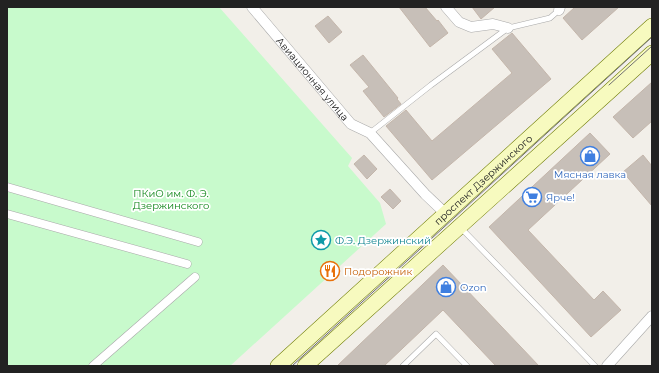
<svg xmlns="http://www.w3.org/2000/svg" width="659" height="373" viewBox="0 0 659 373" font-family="Montserrat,sans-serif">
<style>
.park{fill:#c8facc}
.building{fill:#c7bfb8;stroke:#c4b6ab}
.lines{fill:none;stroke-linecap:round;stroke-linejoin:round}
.service-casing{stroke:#a9a9a9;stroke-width:6}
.pedestrian-casing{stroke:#a9a9a9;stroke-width:9}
.minor-casing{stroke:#a9a9a9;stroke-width:11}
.secondary-casing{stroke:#707d05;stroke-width:16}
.service{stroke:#fff;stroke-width:5}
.pedestrian{stroke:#fff;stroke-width:8}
.minor{stroke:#fff;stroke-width:10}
.secondary{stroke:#f7fabf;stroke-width:15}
.tram{stroke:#707070;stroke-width:1}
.labels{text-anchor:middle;stroke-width:3.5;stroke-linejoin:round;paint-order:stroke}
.street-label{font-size:10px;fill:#222;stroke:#fff}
.shop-label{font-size:10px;fill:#366cbe;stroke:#fff;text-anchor:start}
.park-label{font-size:10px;fill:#0c8416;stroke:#fff}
.culture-label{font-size:10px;fill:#0d838f;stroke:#fff;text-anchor:start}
.food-label{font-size:10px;fill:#c56008;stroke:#fff;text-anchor:start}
</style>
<rect width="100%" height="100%" fill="#f2efe9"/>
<path class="park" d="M 7,7 L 219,7 L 352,158 L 348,166 L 380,203 L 386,224 L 230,366 L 7,366 Z"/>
<path class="building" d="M 399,7 L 425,7 L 437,21 L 438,20 L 448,33 L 430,47 Z
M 472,7 L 495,7 L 481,19 Z
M 575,7 L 619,7 L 582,40 L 563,18 Z
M 328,16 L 342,32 L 329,43 L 315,26 Z
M 512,33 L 551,79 L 432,180 L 386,126 L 406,110 L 432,141 L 512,73 L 492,49 Z
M 363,55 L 398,98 L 397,99 L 401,104 L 384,117 L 363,91 L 369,87 L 350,65 Z
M 652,82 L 652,121 L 633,138 L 613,117 Z
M 590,133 L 610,154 L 528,230 L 594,300 L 603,291 L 621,310 L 591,337 L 489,227 Z
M 364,155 L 377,169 L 367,179 L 354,164 Z
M 643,155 L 652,166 L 652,206 L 623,172 Z
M 390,189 L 401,201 L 393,209 L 381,197 Z
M 443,265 L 539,366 L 496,366 L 443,310 L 384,366 L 337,366 Z"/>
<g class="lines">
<g class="service-casing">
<path id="service" d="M 370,133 L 431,85 L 508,28 L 550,18 L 559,10
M 461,228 L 595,366
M 403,366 L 436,334 L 467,366"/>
</g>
<g class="pedestrian-casing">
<path id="pedestrian" d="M 7,187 L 198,242
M 7,214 L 187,264
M 93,366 L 195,277"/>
</g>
<g class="minor-casing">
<g id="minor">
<path id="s1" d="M 252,7 L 351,124 L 370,133 L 425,194 L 445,213"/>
<path d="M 446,7 L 459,22 L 471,27 L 493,24 L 508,28"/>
<path d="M 559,10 L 560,7"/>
<path d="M 607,366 L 652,316"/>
</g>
</g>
<g class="secondary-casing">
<g id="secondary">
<path id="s2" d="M 278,366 L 652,26"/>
<path d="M 305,366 L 652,53"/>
</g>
</g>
<use href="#service" class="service"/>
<use href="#pedestrian" class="pedestrian"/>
<use href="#minor" class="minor"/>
<use href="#secondary" class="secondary"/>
<path class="tram" d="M 609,85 L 652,46
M 292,366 L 652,37"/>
</g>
<defs>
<g id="shop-ring" transform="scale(1)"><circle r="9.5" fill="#fff" stroke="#3f7fe0" stroke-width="1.5"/><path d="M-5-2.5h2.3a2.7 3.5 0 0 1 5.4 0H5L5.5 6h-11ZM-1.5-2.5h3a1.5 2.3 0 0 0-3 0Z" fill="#3f7fe0"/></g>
<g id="supermarket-ring" transform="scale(1)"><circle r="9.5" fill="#fff" stroke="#3f7fe0" stroke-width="1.5"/><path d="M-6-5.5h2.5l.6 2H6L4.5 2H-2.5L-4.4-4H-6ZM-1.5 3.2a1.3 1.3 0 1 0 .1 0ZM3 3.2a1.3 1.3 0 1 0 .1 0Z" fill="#3f7fe0"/></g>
<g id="sight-ring" transform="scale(1)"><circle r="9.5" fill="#fff" stroke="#0f9aa8" stroke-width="1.5"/><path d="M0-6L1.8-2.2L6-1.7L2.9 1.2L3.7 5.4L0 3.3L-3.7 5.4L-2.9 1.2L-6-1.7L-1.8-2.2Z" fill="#0f9aa8"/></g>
<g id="restaurant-ring" transform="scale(1)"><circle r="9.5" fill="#fff" stroke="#e8710a" stroke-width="1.5"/><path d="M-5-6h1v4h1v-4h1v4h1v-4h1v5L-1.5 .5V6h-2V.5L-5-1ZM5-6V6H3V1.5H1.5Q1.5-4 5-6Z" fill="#e8710a"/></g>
</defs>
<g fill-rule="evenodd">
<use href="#shop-ring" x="590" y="156"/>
<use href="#supermarket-ring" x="532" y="197"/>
<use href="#sight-ring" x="321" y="240"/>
<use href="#restaurant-ring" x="330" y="271"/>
<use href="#shop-ring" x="446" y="287"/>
</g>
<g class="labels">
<g class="street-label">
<text dy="4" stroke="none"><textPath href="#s1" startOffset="94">Авиационная улица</textPath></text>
<text dy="4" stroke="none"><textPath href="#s2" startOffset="277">проспект Дзержинского</textPath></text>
</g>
<g class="shop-label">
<text x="590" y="178" text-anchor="middle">Мясная лавка</text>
<text x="546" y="201">Ярче!</text>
<text x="460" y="291">Ozon</text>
</g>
<g class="park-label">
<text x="171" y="197">ПКиО им. Ф. Э.<tspan x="171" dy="12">Дзержинского</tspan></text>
</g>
<g class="culture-label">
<text x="335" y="244">Ф.Э. Дзержинский</text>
</g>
<g class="food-label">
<text x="344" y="275">Подорожник</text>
</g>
</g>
<rect width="659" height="373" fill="none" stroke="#222222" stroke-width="16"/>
</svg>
